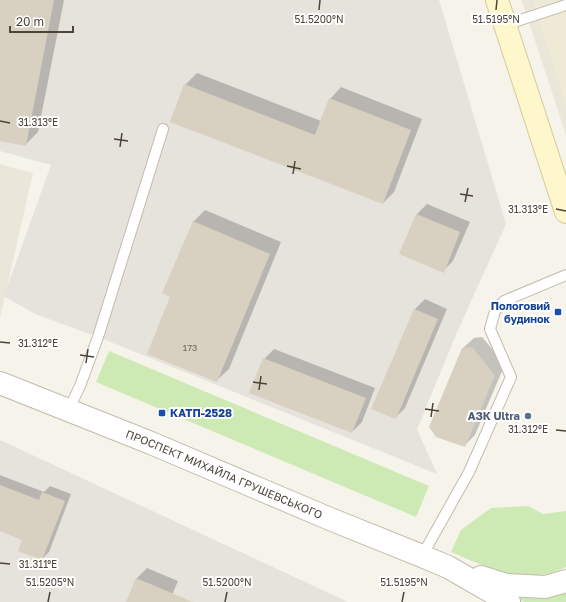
<svg xmlns="http://www.w3.org/2000/svg" width="566" height="602" viewBox="0 0 566 602" font-family="'Golos Text',sans-serif">
<style>
.residential{fill:#eae6d9}
.industrial{fill:#e6e2dc}
.education{fill:#efead5}
.green{fill:#cdeab4}
.shadow{fill:#0003}
.building{fill:#d8d0c0}
.lines{fill:none;stroke-linecap:round;stroke-linejoin:round}
.service-casing{stroke:#c2bcad;stroke-width:12}
.tertiary-casing{stroke:#c2bcad;stroke-width:24}
.secondary-casing{stroke:#d6cb9a;stroke-width:24}
.service{stroke:#fff;stroke-width:10}
.tertiary{stroke:#fff;stroke-width:22}
.secondary{stroke:#fff7cc;stroke-width:22}
.ticks{fill:none;stroke:#4b4538;stroke-width:1.5}
.transit-dot{fill:#1a4fb4;stroke:#fff;stroke-width:1.5}
.service-dot{fill:#5c6f8a;stroke:#fff;stroke-width:1.5}
.labels{text-anchor:middle;stroke-width:4;stroke-linejoin:round;paint-order:stroke}
.number-label{font-size:9px;fill:#6e685a}
.transit-label{font-size:11px;font-weight:bold;fill:#164399;stroke:#fff;text-anchor:end}
.service-label{font-size:11px;font-weight:bold;fill:#4e5e75;stroke:#fff;text-anchor:end}
.street-label{font-size:11px;fill:#4b4538;stroke:#fff}
.ticks-label{font-size:10px;text-anchor:middle;fill:#4b4538;stroke:#fff;stroke-width:4;stroke-linejoin:round;paint-order:stroke}
</style>
<rect width="100%" height="100%" fill="#f6f3eb"/>
<path class="residential" d="M 522,0 L 566,0 L 566,135 L 522,1 Z
M 0,164 L 33,173 L 0,318 Z"/>
<path class="industrial" d="M 0,0 L 439,0 L 506,224 L 458,330 L 417,429 L 437,474 L 98,337 L 35,314 L 4,296 L 51,165 L 0,151 Z
M 0,440 L 348,602 L 0,602 Z"/>
<path class="education" d="M 533,0 L 566,0 L 566,107 Z"/>
<path class="green" d="M 109,351 L 429,486 L 416,517 L 96,382 Z
M 528,506 L 543,514 L 566,511 L 566,567 C 523,587 491,569 451,552 L 461,530 L 491,508 Z
M 566,587 L 566,602 L 525,602 L 518,600 L 517,596 Z"/>
<path class="shadow" d="M 0,0 L 64,0 L 38,132 L 25,145 L 0,140 Z
M 197,73 L 321,121 L 330,99 L 341,87 L 422,119 L 394,192 L 383,203 L 185,85 Z
M 427,204 L 470,222 L 453,261 L 443,271 L 417,214 Z
M 205,210 L 281,242 L 229,369 L 217,380 L 171,296 L 193,222 Z
M 425,299 L 447,309 L 405,408 L 395,418 L 415,309 Z
M 482,337 L 505,364 L 475,435 L 465,445 L 463,348 L 474,338 Z
M 274,349 L 375,388 L 362,422 L 352,432 L 264,359 Z
M 0,475 L 44,492 L 50,486 L 71,494 L 49,552 L 42,559 L 23,539 L 0,530 Z
M 147,568 L 178,581 L 169,602 L 127,602 L 137,578 Z"/>
<path class="building" d="M 0,0 L 54,0 L 26,146 L 0,141 Z
M 184,84 L 315,135 L 329,98 L 411,130 L 383,204 L 170,122 Z
M 416,214 L 460,232 L 444,273 L 399,254 Z
M 193,221 L 270,254 L 217,382 L 147,354 L 170,297 L 162,293 Z
M 414,309 L 438,319 L 396,419 L 371,409 Z
M 472,347 L 495,375 L 465,447 L 436,437 L 429,427 L 462,348 Z
M 263,358 L 366,398 L 352,433 L 249,393 Z
M 0,485 L 39,500 L 42,492 L 65,501 L 42,560 L 18,551 L 22,540 L 0,531 Z
M 136,578 L 193,602 L 126,602 Z"/>
<g class="lines">
<g class="service-casing">
<path id="service" d="M 505,25 L 566,5
M 68,411 L 80,386 L 98,337 L 163,129
M 422,556 L 469,472 L 511,377 L 490,329 L 495,311 L 504,301 L 566,275"/>
</g>
<g class="tertiary-casing">
<g id="tertiary">
<path id="s1" d="M 0,383 L 151,443 L 330,519 L 422,556 L 448,567 L 509,602"/>
<path d="M 481,577 L 506,585 L 545,587 L 566,581"/>
</g>
</g>
<g class="secondary-casing">
<path id="secondary" d="M 497,0 L 566,212"/>
</g>
<use href="#service" class="service"/>
<use href="#tertiary" class="tertiary"/>
<use href="#secondary" class="secondary"/>
</g>
<path class="ticks" d="M 319,10 L 320,0M 496,10 L 497,0M 0,121 L 10,123M 114,139 L 128,141M 120,147 L 122,133M 287,166 L 301,169M 293,174 L 295,161M 460,194 L 473,196M 465,202 L 468,188M 556,209 L 566,211M 0,342 L 10,343M 80,355 L 94,357M 86,363 L 88,349M 253,382 L 267,384M 259,390 L 261,376M 425,409 L 439,411M 431,417 L 433,403M 556,430 L 566,431M 0,563 L 10,564M 48,602 L 50,592M 225,602 L 227,592M 402,602 L 404,592"/>
<g class="transit-dot">
<rect x="554" y="308" width="8" height="8" rx="2"/>
<rect x="158" y="409" width="8" height="8" rx="2"/>
</g>
<circle class="service-dot" cx="528" cy="416" r="4"/>
<g class="labels">
<g class="number-label">
<text x="190" y="351">173</text>
</g>
<g class="transit-label">
<text x="550" y="310">Пологовий<tspan x="550" dy="13">будинок</tspan></text>
<text x="170" y="417" text-anchor="start">КАТП-2528</text>
</g>
<g class="service-label">
<text x="520" y="420">АЗК Ultra</text>
</g>
<g class="street-label">
<text dy="4" stroke="none"><textPath href="#s1" startOffset="242">ПРОСПЕКТ МИХАЙЛА ГРУШЕВСЬКОГО</textPath></text>
</g>
</g>
<g class="ticks-label">
<text x="319" y="23">51.5200°N</text>
<text x="496" y="23">51.5195°N</text>
<text x="38" y="126">31.313°E</text>
<text x="528" y="213">31.313°E</text>
<text x="38" y="347">31.312°E</text>
<text x="528" y="433">31.312°E</text>
<text x="38" y="568">31.311°E</text>
<text x="50" y="586">51.5205°N</text>
<text x="227" y="586">51.5200°N</text>
<text x="404" y="586">51.5195°N</text>
</g>
<path d="M10 26v6h63v-6" fill="none" stroke="#4b4538" stroke-width="2"/>
<text x="16" y="26" font-size="12" fill="#4b4538" stroke="#ffffff" stroke-width="3" paint-order="stroke">20 m</text>
</svg>
